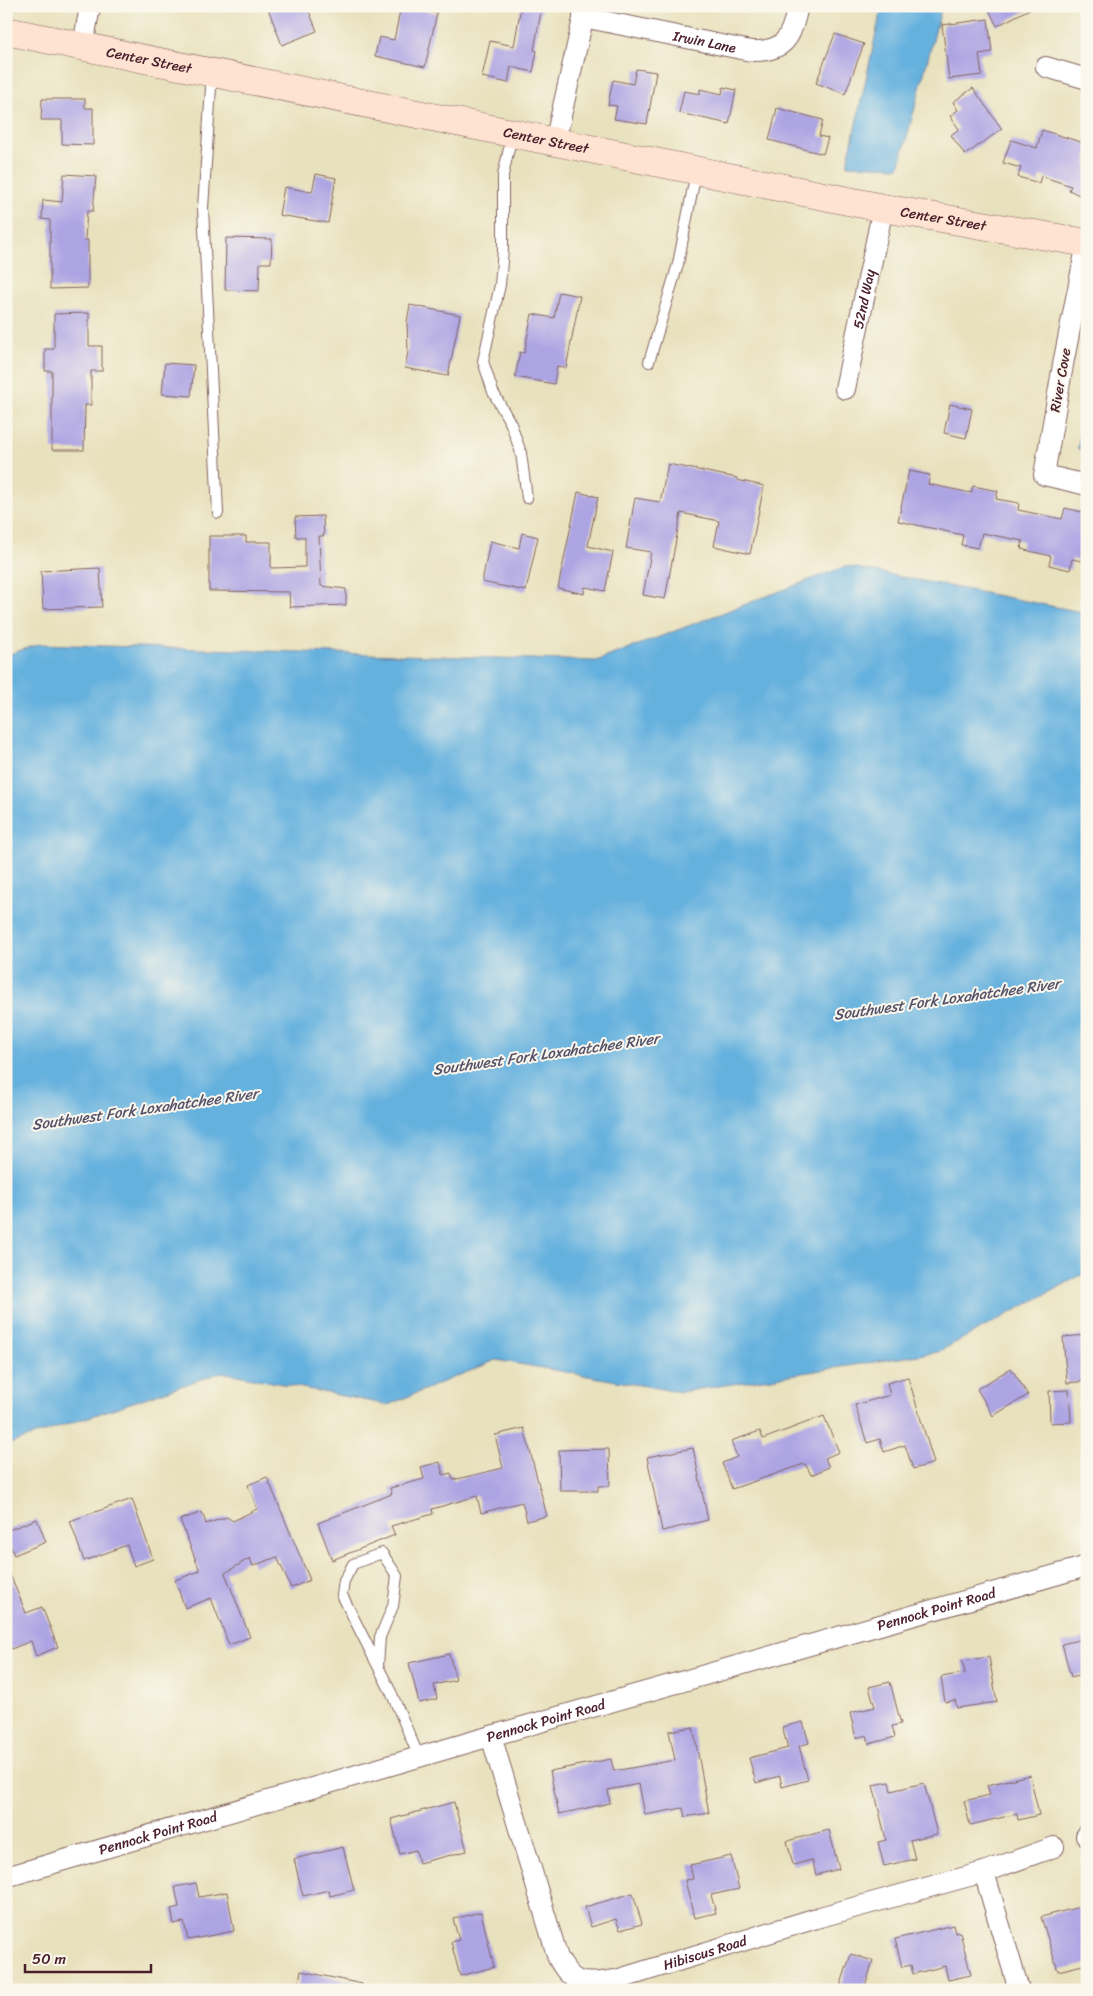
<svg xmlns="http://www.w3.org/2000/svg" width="1093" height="1996" viewBox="0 0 1093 1996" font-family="Sriracha,sans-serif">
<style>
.water{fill:#65b1de;stroke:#586884}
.building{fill:#ada4e3}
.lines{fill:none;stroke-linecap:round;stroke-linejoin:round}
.lane-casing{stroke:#81635e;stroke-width:12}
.street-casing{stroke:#81635e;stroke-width:22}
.secondary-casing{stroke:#81635e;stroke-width:29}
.lane{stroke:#fff;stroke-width:10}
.street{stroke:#fff;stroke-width:20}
.secondary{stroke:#fee3d2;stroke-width:28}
.labels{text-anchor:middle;stroke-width:4;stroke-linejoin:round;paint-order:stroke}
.street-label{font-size:14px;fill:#4a1f2b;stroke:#fbf7ec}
.water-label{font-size:15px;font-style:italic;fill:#53526a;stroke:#fbf7ec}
</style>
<rect width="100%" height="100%" fill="#fbf7ec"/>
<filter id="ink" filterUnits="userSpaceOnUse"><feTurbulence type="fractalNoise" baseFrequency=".02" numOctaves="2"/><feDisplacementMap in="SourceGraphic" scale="10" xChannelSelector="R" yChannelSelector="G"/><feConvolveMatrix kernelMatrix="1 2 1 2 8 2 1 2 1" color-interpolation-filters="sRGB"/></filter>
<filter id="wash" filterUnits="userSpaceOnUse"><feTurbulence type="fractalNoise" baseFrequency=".0096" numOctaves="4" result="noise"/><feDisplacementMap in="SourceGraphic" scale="20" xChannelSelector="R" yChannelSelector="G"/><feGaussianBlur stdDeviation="1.12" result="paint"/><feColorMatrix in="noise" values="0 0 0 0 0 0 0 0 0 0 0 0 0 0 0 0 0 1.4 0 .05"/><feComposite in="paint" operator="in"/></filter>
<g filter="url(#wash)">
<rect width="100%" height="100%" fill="#e8e1bd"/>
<path class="water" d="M 882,6 L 942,6 L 899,167 L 847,165 Z
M 1083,406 L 1087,406 L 1087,451 L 1078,449 Z
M 846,566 L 1087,613 L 1087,1272 L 938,1352 L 680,1392 L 496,1360 L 388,1405 L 222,1372 L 6,1445 L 6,655 L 40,644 L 596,661 Z"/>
<g id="blocks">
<path class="building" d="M 267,6 L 307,6 L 317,31 L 282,45 Z
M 401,6 L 437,13 L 425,67 L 375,56 L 379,37 L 394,40 Z
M 521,6 L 542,6 L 534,50 L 537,51 L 533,72 L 511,67 L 508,83 L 482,77 L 490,41 L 514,46 Z
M 987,6 L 1035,6 L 997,26 Z
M 988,19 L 992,52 L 979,54 L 982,75 L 949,79 L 942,25 Z
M 835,34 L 864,44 L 845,94 L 816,83 Z
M 636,69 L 656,72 L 647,124 L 614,119 L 617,106 L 608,105 L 613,80 L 633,84 Z
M 723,87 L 736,90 L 729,124 L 679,113 L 684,91 L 700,94 L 700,89 L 722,94 Z
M 973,88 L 1002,129 L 965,155 L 951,135 L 959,129 L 950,116 L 958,110 L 953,102 Z
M 42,99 L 85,99 L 85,108 L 93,108 L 93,145 L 62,144 L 62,120 L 41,120 Z
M 777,108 L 823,120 L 819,136 L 828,138 L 823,154 L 769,140 Z
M 1042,130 L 1087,144 L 1087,199 L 1069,190 L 1071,186 L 1041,176 L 1039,183 L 1018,177 L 1021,168 L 1003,163 L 1011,140 L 1037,148 Z
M 64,174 L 96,176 L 93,211 L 87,211 L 85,240 L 88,240 L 88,288 L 50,289 L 50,220 L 42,219 L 43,200 L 62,202 Z
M 316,174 L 336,178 L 328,223 L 279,215 L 284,187 L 312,192 Z
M 226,238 L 272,239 L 271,263 L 260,263 L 259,291 L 225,290 Z
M 559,292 L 580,296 L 566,368 L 557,366 L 554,384 L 515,377 L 520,352 L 524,353 L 532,314 L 554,318 Z
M 410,305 L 460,315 L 448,376 L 405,368 L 408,352 L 407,322 Z
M 89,313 L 89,346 L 102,346 L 102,371 L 91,371 L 91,405 L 85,405 L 84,450 L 52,450 L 52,371 L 45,371 L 45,349 L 54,349 L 54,314 Z
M 165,363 L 194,365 L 191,396 L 162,394 Z
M 950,404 L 972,409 L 966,438 L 944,433 Z
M 668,464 L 737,478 L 737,480 L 764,486 L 750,554 L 714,546 L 719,521 L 681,513 L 665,599 L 643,595 L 651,552 L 626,548 L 635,498 L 660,502 Z
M 909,471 L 930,475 L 928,484 L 971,493 L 973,486 L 998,491 L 996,499 L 1019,503 L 1018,510 L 1062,519 L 1065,508 L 1087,513 L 1087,562 L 1072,559 L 1070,570 L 1049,565 L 1051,556 L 1021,549 L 1023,541 L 982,533 L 978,548 L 961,545 L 963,535 L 898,521 Z
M 578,492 L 598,497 L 588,546 L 613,552 L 605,591 L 585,587 L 584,594 L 558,588 Z
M 323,516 L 324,536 L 319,536 L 321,586 L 346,589 L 346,605 L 290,607 L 289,592 L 209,591 L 209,536 L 246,536 L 246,542 L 271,542 L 271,568 L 305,567 L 305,537 L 296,537 L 295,517 Z
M 522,533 L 538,537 L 526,591 L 482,582 L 490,541 L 519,548 Z
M 100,568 L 102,607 L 43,609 L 41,571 Z
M 1087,1335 L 1087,1381 L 1067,1383 L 1063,1337 Z
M 1011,1368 L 1028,1395 L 993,1416 L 977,1389 Z
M 908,1377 L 934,1463 L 913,1469 L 905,1445 L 884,1452 L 880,1439 L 867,1443 L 855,1405 L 890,1395 L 887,1383 Z
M 1069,1390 L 1071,1422 L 1050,1423 L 1049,1391 Z
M 824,1416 L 839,1452 L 825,1458 L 829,1467 L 811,1475 L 806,1465 L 804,1464 L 732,1489 L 722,1463 L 737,1457 L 731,1441 L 760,1431 L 763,1439 Z
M 524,1428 L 547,1516 L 527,1521 L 522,1502 L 481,1513 L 477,1496 L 432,1509 L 433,1514 L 391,1526 L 395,1535 L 332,1560 L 318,1523 L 392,1494 L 390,1488 L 424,1479 L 421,1467 L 440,1462 L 443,1475 L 451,1473 L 453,1480 L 503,1468 L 495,1435 Z
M 693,1448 L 708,1520 L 662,1531 L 647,1457 Z
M 609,1449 L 610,1486 L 598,1486 L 598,1491 L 560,1491 L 559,1450 Z
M 267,1477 L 310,1580 L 291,1588 L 277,1557 L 253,1566 L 250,1558 L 225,1573 L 250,1637 L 229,1645 L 211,1598 L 185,1608 L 175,1580 L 200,1571 L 180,1520 L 202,1512 L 206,1524 L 227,1517 L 233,1521 L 257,1509 L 248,1485 Z
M 132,1499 L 153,1559 L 134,1566 L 127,1545 L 84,1561 L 70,1521 Z
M 37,1519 L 46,1542 L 14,1555 L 6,1536 L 6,1531 Z
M 6,1565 L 26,1613 L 42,1607 L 58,1647 L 36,1656 L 31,1641 L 6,1651 Z
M 1087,1638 L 1087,1673 L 1071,1677 L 1062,1644 Z
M 449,1654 L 456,1680 L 434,1685 L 437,1699 L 419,1703 L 409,1663 Z
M 989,1657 L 997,1702 L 957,1708 L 955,1700 L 945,1702 L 941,1677 L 965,1673 L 962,1661 Z
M 890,1682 L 901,1724 L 892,1726 L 895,1737 L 869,1744 L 867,1735 L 856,1738 L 850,1713 L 875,1707 L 869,1687 Z
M 803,1722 L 809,1743 L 799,1746 L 808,1780 L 782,1787 L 780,1776 L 756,1783 L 749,1758 L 788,1748 L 782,1727 Z
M 693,1727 L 709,1813 L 685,1817 L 683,1808 L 645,1815 L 639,1784 L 608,1790 L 610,1803 L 559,1814 L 550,1771 L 611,1759 L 614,1771 L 675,1760 L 669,1731 Z
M 1030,1775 L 1039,1815 L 1018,1820 L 1017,1814 L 970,1825 L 964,1801 L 990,1795 L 987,1785 Z
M 889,1782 L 891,1791 L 924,1783 L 937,1834 L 910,1840 L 915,1859 L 884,1866 L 878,1842 L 886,1840 L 873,1785 Z
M 454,1802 L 467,1851 L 419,1863 L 416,1850 L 400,1854 L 391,1819 Z
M 829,1830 L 839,1869 L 816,1875 L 812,1860 L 793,1865 L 787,1841 Z
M 343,1847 L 354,1890 L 330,1896 L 329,1890 L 303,1896 L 294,1859 Z
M 731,1856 L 739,1889 L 711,1895 L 716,1913 L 694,1918 L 685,1880 L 693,1879 L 690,1865 Z
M 196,1883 L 199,1897 L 227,1892 L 234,1931 L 188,1940 L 184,1922 L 174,1924 L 171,1909 L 179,1907 L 175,1887 Z
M 633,1893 L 642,1924 L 620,1930 L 616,1919 L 591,1927 L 585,1907 Z
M 1087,1905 L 1087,1964 L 1058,1971 L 1041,1917 Z
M 481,1912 L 494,1967 L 460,1976 L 451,1942 L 459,1940 L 453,1919 Z
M 953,1925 L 955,1933 L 960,1932 L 971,1975 L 948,1980 L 945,1966 L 913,1974 L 911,1965 L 902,1967 L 895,1939 Z
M 851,1954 L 873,1961 L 864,1990 L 839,1990 Z
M 301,1971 L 362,1984 L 362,1990 L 297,1990 Z"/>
</g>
</g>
<g filter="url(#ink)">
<use href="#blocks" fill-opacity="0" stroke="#81635e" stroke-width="1"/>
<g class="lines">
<g class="lane-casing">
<path id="lane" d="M 212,73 L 203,208 L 218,513
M 512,135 L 503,175 L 503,249 L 500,285 L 483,361 L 493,392 L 511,424 L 521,453 L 527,498
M 649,362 L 678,264 L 696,172
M 378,1666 L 380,1637 L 393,1606 L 397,1576 L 382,1553 L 353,1564 L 344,1581 L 342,1595 L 391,1692 L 419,1757"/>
</g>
<g class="street-casing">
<g id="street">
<path id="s1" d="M 583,17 L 751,51 C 786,52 791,37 798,6"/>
<path d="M 83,46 L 90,6"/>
<path d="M 1046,67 L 1087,79"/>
<path d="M 555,142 L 586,6"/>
<path d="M 1087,243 L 1064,359 L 1044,475 L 1087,485"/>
<path id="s2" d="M 845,389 L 883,208"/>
<path id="s3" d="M 491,1736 L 558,1958 C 574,1988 585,1984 616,1980 L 820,1917 L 984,1872 L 1054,1847"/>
<path d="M 1086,1836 L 1087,1835"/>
<path d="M 984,1872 L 1019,1990"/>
<path id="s4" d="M 6,1877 L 491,1736 L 1087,1566"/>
</g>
</g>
<g class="secondary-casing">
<g id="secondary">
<path id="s5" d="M 6,31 L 883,208 L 1087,243"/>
</g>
</g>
<use href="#lane" class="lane"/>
<use href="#street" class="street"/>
<use href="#secondary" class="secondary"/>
</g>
</g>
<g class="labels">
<g class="street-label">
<text dy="5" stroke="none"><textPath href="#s1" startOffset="124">Irwin Lane</textPath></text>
<text dy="5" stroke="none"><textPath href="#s5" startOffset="146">Center Street</textPath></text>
<text dy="5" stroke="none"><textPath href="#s5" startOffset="551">Center Street</textPath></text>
<text dy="5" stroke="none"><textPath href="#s5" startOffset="956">Center Street</textPath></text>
<text dy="5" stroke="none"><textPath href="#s2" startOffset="92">52nd Way</textPath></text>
<text transform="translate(1060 380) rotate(-80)" y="5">River Cove</text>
<text dy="5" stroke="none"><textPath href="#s4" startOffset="968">Pennock Point Road</textPath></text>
<text dy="5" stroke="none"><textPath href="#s4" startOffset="562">Pennock Point Road</textPath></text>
<text dy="5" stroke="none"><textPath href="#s4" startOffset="158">Pennock Point Road</textPath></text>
<text dy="5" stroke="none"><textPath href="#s3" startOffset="394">Hibiscus Road</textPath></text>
</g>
<g class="water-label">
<text transform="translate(947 999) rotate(-8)" y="5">Southwest Fork Loxahatchee River</text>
<text transform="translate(546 1054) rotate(-8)" y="5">Southwest Fork Loxahatchee River</text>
<text transform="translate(145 1109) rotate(-8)" y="5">Southwest Fork Loxahatchee River</text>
</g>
</g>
<rect width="1093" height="1996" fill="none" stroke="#fbf7ec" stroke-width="25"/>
<path d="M25 1964v8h126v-8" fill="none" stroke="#4a1f2b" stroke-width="2.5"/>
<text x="32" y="1964" font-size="15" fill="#4a1f2b" stroke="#fbf7ec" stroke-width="4" paint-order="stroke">50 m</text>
</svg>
